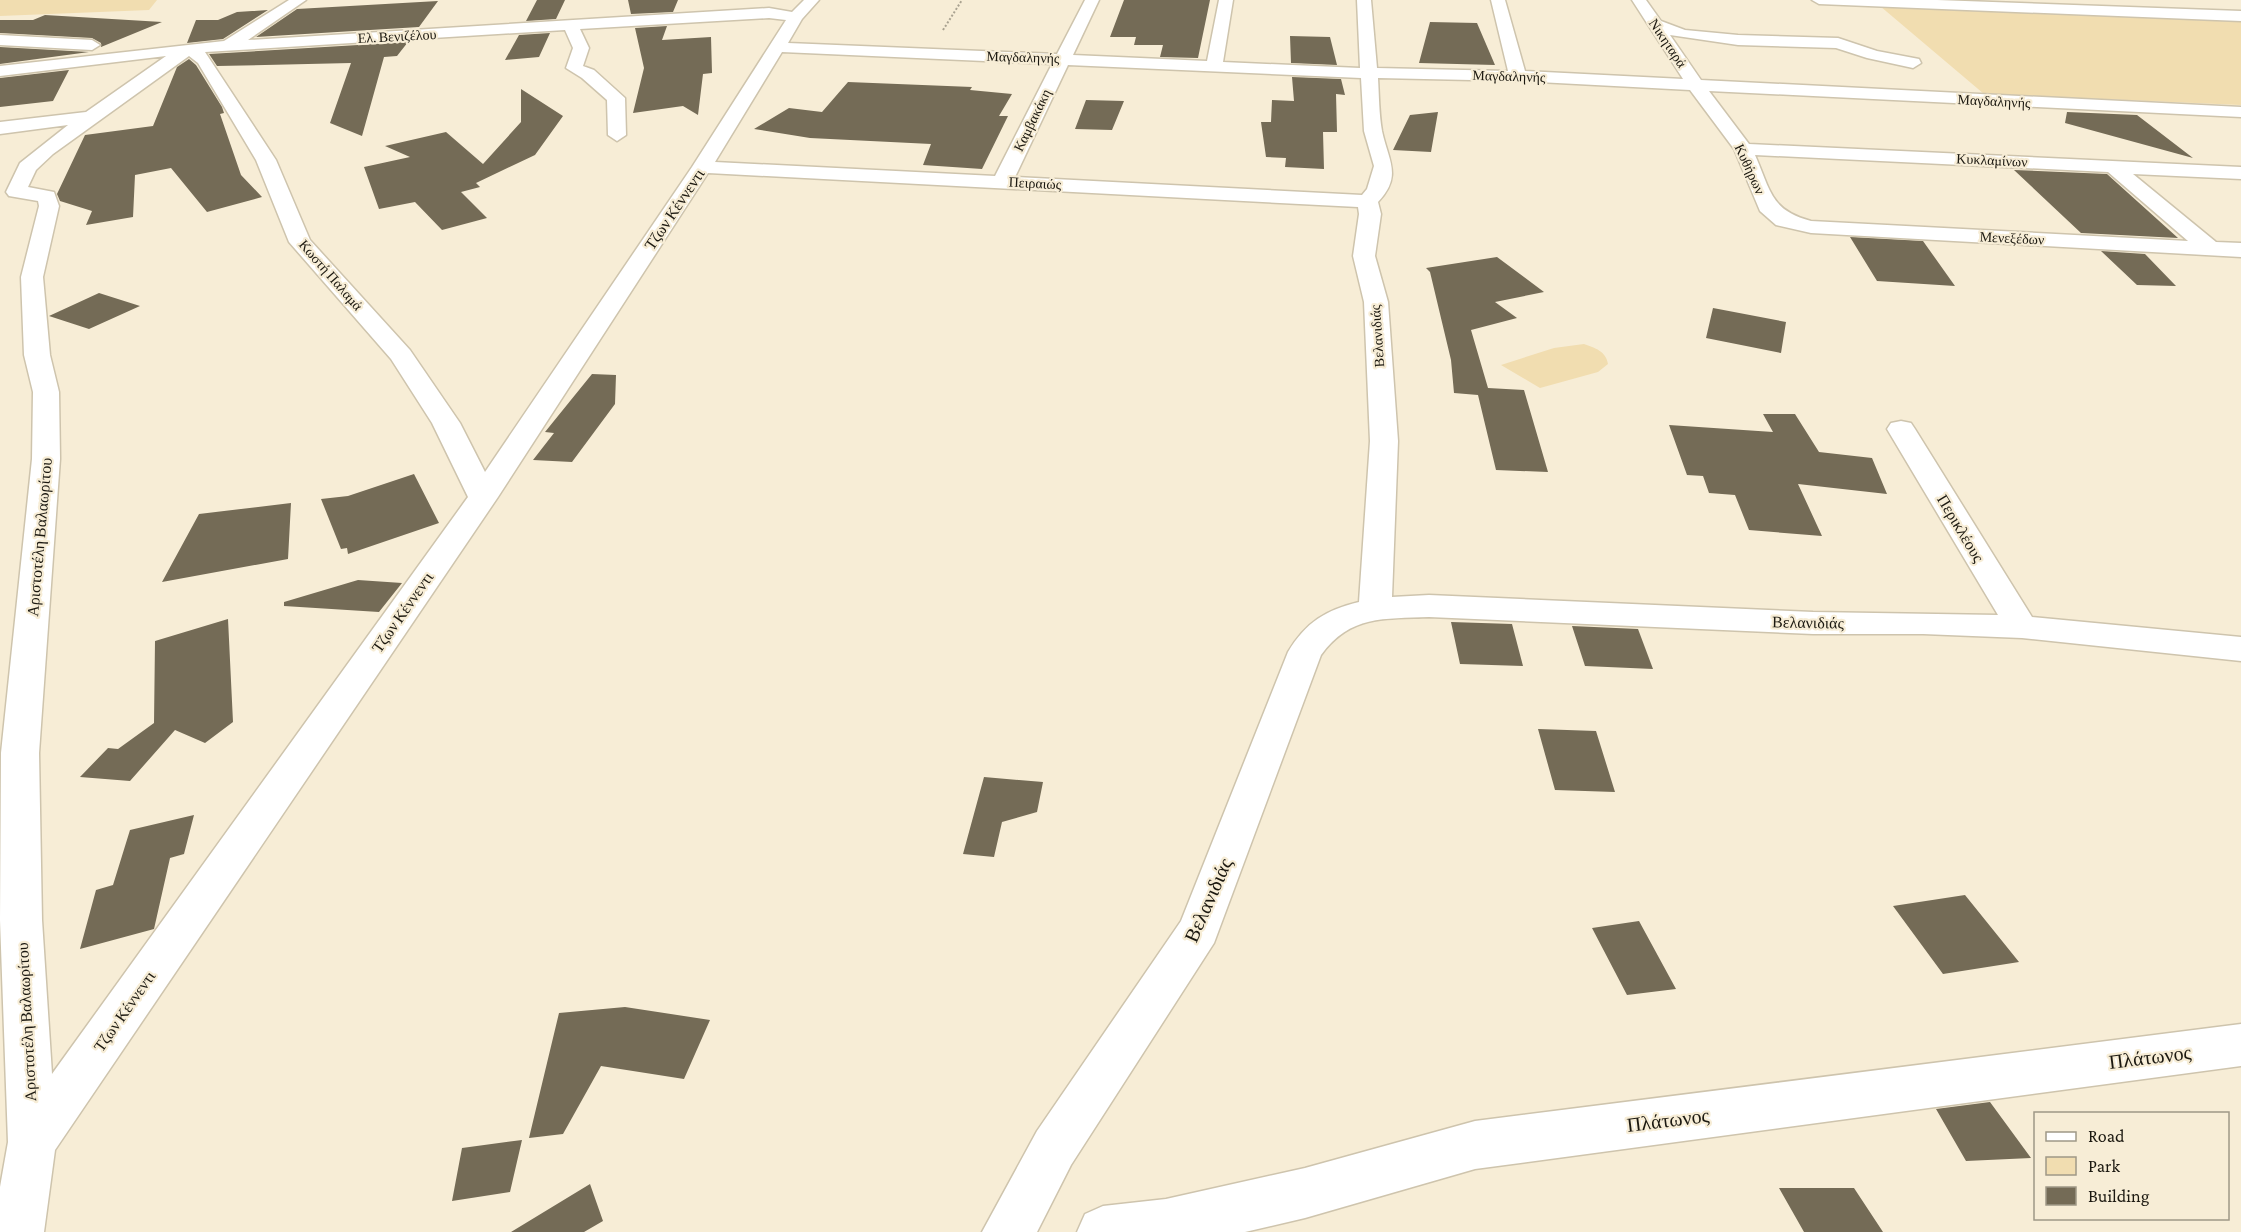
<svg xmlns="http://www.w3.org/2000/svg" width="2241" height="1232" viewBox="0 0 2241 1232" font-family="'Crimson Pro',serif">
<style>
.green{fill:#f1ddb0}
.building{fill:#746b56}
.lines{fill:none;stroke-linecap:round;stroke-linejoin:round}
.minor-casing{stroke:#cec4ad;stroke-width:3}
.path{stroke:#a9a290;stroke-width:2;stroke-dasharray:2 2;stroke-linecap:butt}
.minor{fill:#fff;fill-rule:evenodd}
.labels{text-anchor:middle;stroke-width:4.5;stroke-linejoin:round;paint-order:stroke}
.far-street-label{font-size:14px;fill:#1b1810;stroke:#f7edd6}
.street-label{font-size:16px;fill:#1b1810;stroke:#f7edd6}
.near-street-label{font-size:20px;fill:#1b1810;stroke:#f7edd6}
</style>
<rect width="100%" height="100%" fill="#f7edd6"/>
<path class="green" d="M 0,0 L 157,0 L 149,10 L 0,16 Z
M 1880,6 L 2241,19 L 2241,105 L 1984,94 Z
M 1584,344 C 1595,348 1606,351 1608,364 L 1598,372 L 1540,388 L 1501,365 L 1554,348 Z"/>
<path class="building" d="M 537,0 L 565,0 L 556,19 L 526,21 Z
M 628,0 L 678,0 L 673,12 L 631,14 Z
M 1124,0 L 1210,0 L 1198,58 L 1160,57 L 1163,45 L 1134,45 L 1136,37 L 1110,37 Z
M 438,1 L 419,27 L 256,37 L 297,9 Z
M 268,10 L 223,39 L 187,43 L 196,20 L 218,20 L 237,12 Z
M 45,15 L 162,22 L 101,47 L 101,43 L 92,38 L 0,33 L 0,20 L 33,20 Z
M 1430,22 L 1477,23 L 1495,65 L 1419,63 Z
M 667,26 L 662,40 L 711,37 L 712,73 L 703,74 L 698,115 L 683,106 L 633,113 L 644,68 L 635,28 Z
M 550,33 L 539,57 L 505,60 L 519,35 Z
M 1290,36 L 1330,37 L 1337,65 L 1291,63 Z
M 408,42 L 397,56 L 384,57 L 362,136 L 330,123 L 351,63 L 217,66 L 209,54 Z
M 0,47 L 89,52 L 0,64 Z
M 189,59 L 196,65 L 222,107 L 224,113 L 220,114 L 241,175 L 262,197 L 207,212 L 171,168 L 135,175 L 133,217 L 86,225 L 92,211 L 60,201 L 57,194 L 85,135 L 153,126 L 177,67 Z
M 69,70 L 53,101 L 0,107 L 0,78 Z
M 1292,77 L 1341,79 L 1345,95 L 1336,94 L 1337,132 L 1323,132 L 1324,169 L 1285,167 L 1286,158 L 1266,157 L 1261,122 L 1271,122 L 1272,100 L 1294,101 Z
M 848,82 L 972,87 L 970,90 L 1012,94 L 999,116 L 1008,116 L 982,169 L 923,165 L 931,144 L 810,138 L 754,129 L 789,108 L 822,112 Z
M 521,89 L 563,116 L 535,155 L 476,183 L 480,187 L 461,192 L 487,218 L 442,230 L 415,202 L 379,209 L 364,167 L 410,157 L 385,146 L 446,132 L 483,164 L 521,122 Z
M 1086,100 L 1124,101 L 1112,130 L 1075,129 Z
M 1438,112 L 1431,152 L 1393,150 L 1410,115 Z
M 2067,112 L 2137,115 L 2193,158 L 2065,123 Z
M 2014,170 L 2107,174 L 2178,238 L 2081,233 Z
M 1850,237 L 1923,241 L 1955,286 L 1877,281 Z
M 2101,251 L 2145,254 L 2176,286 L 2137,285 Z
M 1497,257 L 1544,292 L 1495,302 L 1517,318 L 1471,330 L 1488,388 L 1524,390 L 1548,472 L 1496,470 L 1478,395 L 1454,393 L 1451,360 L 1430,272 L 1426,268 Z
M 99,293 L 140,306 L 89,329 L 49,316 Z
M 1713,308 L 1786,322 L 1781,353 L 1706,338 Z
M 592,374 L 616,375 L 615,404 L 572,462 L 533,460 L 554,433 L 545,432 Z
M 1763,414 L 1795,414 L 1819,452 L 1872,458 L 1887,494 L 1798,484 L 1822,536 L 1749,530 L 1735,495 L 1709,493 L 1703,476 L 1687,475 L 1669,425 L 1773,432 Z
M 414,474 L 439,523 L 348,554 L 347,548 L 341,549 L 321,499 L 348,496 Z
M 291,503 L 288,559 L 162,582 L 199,514 Z
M 358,580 L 402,583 L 379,612 L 284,606 L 284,602 Z
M 228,619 L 233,722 L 205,743 L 175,730 L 130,781 L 80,777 L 108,748 L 118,749 L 154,723 L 155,641 Z
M 1451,622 L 1512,624 L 1523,666 L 1460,664 Z
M 1572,626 L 1638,629 L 1653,669 L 1585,666 Z
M 1538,729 L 1596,731 L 1615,792 L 1555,790 Z
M 984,777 L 1043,782 L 1037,812 L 1002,822 L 994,857 L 963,854 Z
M 194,815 L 184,854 L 170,858 L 154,929 L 80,949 L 96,890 L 113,885 L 130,830 Z
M 1965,895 L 2019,962 L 1943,974 L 1893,906 Z
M 1639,921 L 1676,989 L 1627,995 L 1592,928 Z
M 625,1007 L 710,1020 L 684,1079 L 601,1066 L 563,1134 L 529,1138 L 559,1013 Z
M 1990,1102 L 2031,1158 L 1966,1161 L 1936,1109 Z
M 522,1140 L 510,1192 L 452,1201 L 462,1148 Z
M 590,1184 L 603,1221 L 584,1232 L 511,1232 Z
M 1779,1188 L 1854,1188 L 1883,1232 L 1804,1232 Z"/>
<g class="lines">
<g class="minor-casing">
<path id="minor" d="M 289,0 L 306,0 L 248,40 L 769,8 L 792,12 L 804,0 L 819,0 L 802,19 L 788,43 L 1057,54 L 1085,0 L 1099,0 L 1073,55 L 1207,61 L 1219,0 L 1233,0 L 1223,62 L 1360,68 L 1357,0 L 1371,0 L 1377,68 L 1508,71 L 1491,0 L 1505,0 L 1525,71 L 1683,79 L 1632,0 L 1646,0 L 1661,21 L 1685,30 L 1738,35 L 1838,38 L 1877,51 L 1919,59 L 1921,63 L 1913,68 L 1867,58 L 1836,48 L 1738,45 L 1670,35 L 1701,80 L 2241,107 L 2241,117 L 1709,91 L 1749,144 L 2241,167 L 2241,179 L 2133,174 L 2216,242 L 2241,243 L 2241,257 L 1811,233 L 1776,225 L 1760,211 L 1734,149 L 1690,90 L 1518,81 L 1378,78 C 1379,95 1379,114 1382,131 C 1388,160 1403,176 1378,202 L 1381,214 L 1375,256 L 1388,302 L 1398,441 L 1392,597 L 1429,595 L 1813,612 L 1998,615 L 1887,429 L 1891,423 L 1901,421 L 1911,423 L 1915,429 L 2032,617 L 2241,637 L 2241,661 L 2022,638 L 1923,634 L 1813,634 L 1429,617 C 1384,619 1350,615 1321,655 L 1214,943 L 1071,1165 L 1037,1232 L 982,1232 L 1037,1131 L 1181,921 L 1288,652 C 1306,622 1326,610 1359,602 L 1370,441 L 1364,302 L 1353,256 L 1359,214 L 1358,207 L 708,173 L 498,497 L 55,1150 L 44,1232 L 0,1232 L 0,1187 L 8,1142 L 0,920 L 1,753 L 32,459 L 33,392 L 24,355 L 21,277 L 39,206 L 38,201 L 9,196 L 6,192 L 20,163 L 68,125 L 0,134 L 0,122 L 86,112 L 166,56 L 0,76 L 0,66 L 224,41 ZM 769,18 L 786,20 L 692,167 L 485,472 L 460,423 L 410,350 L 310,240 L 276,160 L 205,52 L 565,30 L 573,48 L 566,68 L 582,78 L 607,100 L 608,135 L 617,141 L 626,135 L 625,98 L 594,70 L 583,66 L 589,48 L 580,29 ZM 782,52 L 1052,64 L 995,176 L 715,162 ZM 189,56 L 198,63 L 256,160 L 289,242 L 391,359 L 432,423 L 468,497 L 52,1074 L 42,920 L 39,753 L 60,459 L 59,392 L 50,355 L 43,277 L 59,206 L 54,192 L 28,187 L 36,170 L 53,154 ZM 1068,65 L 1361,78 L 1364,131 L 1374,166 L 1367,189 L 1362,195 L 1015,177 ZM 1755,155 L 2108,172 L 2188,241 L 1811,221 C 1770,210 1771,191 1755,155 Z
M 1812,0 L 1937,0 L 2241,11 L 2241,21 L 1819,4 Z
M 0,35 L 92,40 L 100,45 L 92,50 L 0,45 Z
M 2241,1024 L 2241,1066 L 1475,1169 L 1305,1218 L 1245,1232 L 1077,1232 L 1085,1214 L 1103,1206 L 1166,1199 L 1305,1168 L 1475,1121 Z"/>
</g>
<path class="path" d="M 943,30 L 962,0"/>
<use href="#minor" class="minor"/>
</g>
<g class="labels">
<g class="far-street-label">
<text transform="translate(397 36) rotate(-3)" y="5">Ελ. Βενιζέλου</text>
<text transform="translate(1668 43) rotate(56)" y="5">Νικηταρά</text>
<text transform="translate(1023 57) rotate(2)" y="5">Μαγδαληνής</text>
<text transform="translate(1509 76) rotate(2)" y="5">Μαγδαληνής</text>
<text transform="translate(1994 101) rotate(3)" y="5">Μαγδαληνής</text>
<text transform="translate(1032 120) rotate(-64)" y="5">Καμβακάκη</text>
<text transform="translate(1992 160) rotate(3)" y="5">Κυκλαμίνων</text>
<text transform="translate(1750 169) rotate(65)" y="5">Κυθήρων</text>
<text transform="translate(1035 183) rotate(3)" y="5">Πειραιώς</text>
<text transform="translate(2012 238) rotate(3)" y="5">Μενεξέδων</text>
<text transform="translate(331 275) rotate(49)" y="5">Κωστή Παλαμά</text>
<text transform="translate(1377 336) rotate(-94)" y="5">Βελανιδιάς</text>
</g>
<g class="street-label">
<text transform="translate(674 209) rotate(-56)" y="6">Τζων Κέννεντι</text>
<text transform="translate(1961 528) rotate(59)" y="6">Περικλέους</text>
<text transform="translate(39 537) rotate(-85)" y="6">Αριστοτέλη Βαλαωρίτου</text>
<text transform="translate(402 612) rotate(-55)" y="6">Τζων Κέννεντι</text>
<text transform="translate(1808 622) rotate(1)" y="6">Βελανιδιάς</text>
<text transform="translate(124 1011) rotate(-55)" y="6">Τζων Κέννεντι</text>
<text transform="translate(26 1022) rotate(-93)" y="6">Αριστοτέλη Βαλαωρίτου</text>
</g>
<g class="near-street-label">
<text transform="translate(1208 900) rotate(-66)" y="7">Βελανιδιάς</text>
<text transform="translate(2150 1057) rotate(-7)" y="7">Πλάτωνος</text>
<text transform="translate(1668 1120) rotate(-7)" y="7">Πλάτωνος</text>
</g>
</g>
<rect x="2034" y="1112" width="195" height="108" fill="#f7edd6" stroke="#9f9887" stroke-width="1.5"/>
<rect x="2046" y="1132" width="30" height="9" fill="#ffffff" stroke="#9f9887" stroke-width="1.5"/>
<text x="2088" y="1142" font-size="18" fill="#1b1810">Road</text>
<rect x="2046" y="1157" width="30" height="18" fill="#f1ddb0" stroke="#9f9887" stroke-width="1.5"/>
<text x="2088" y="1172" font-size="18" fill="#1b1810">Park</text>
<rect x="2046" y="1187" width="30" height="18" fill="#746b56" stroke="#9f9887" stroke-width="1.5"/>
<text x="2088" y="1202" font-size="18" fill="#1b1810">Building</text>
</svg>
